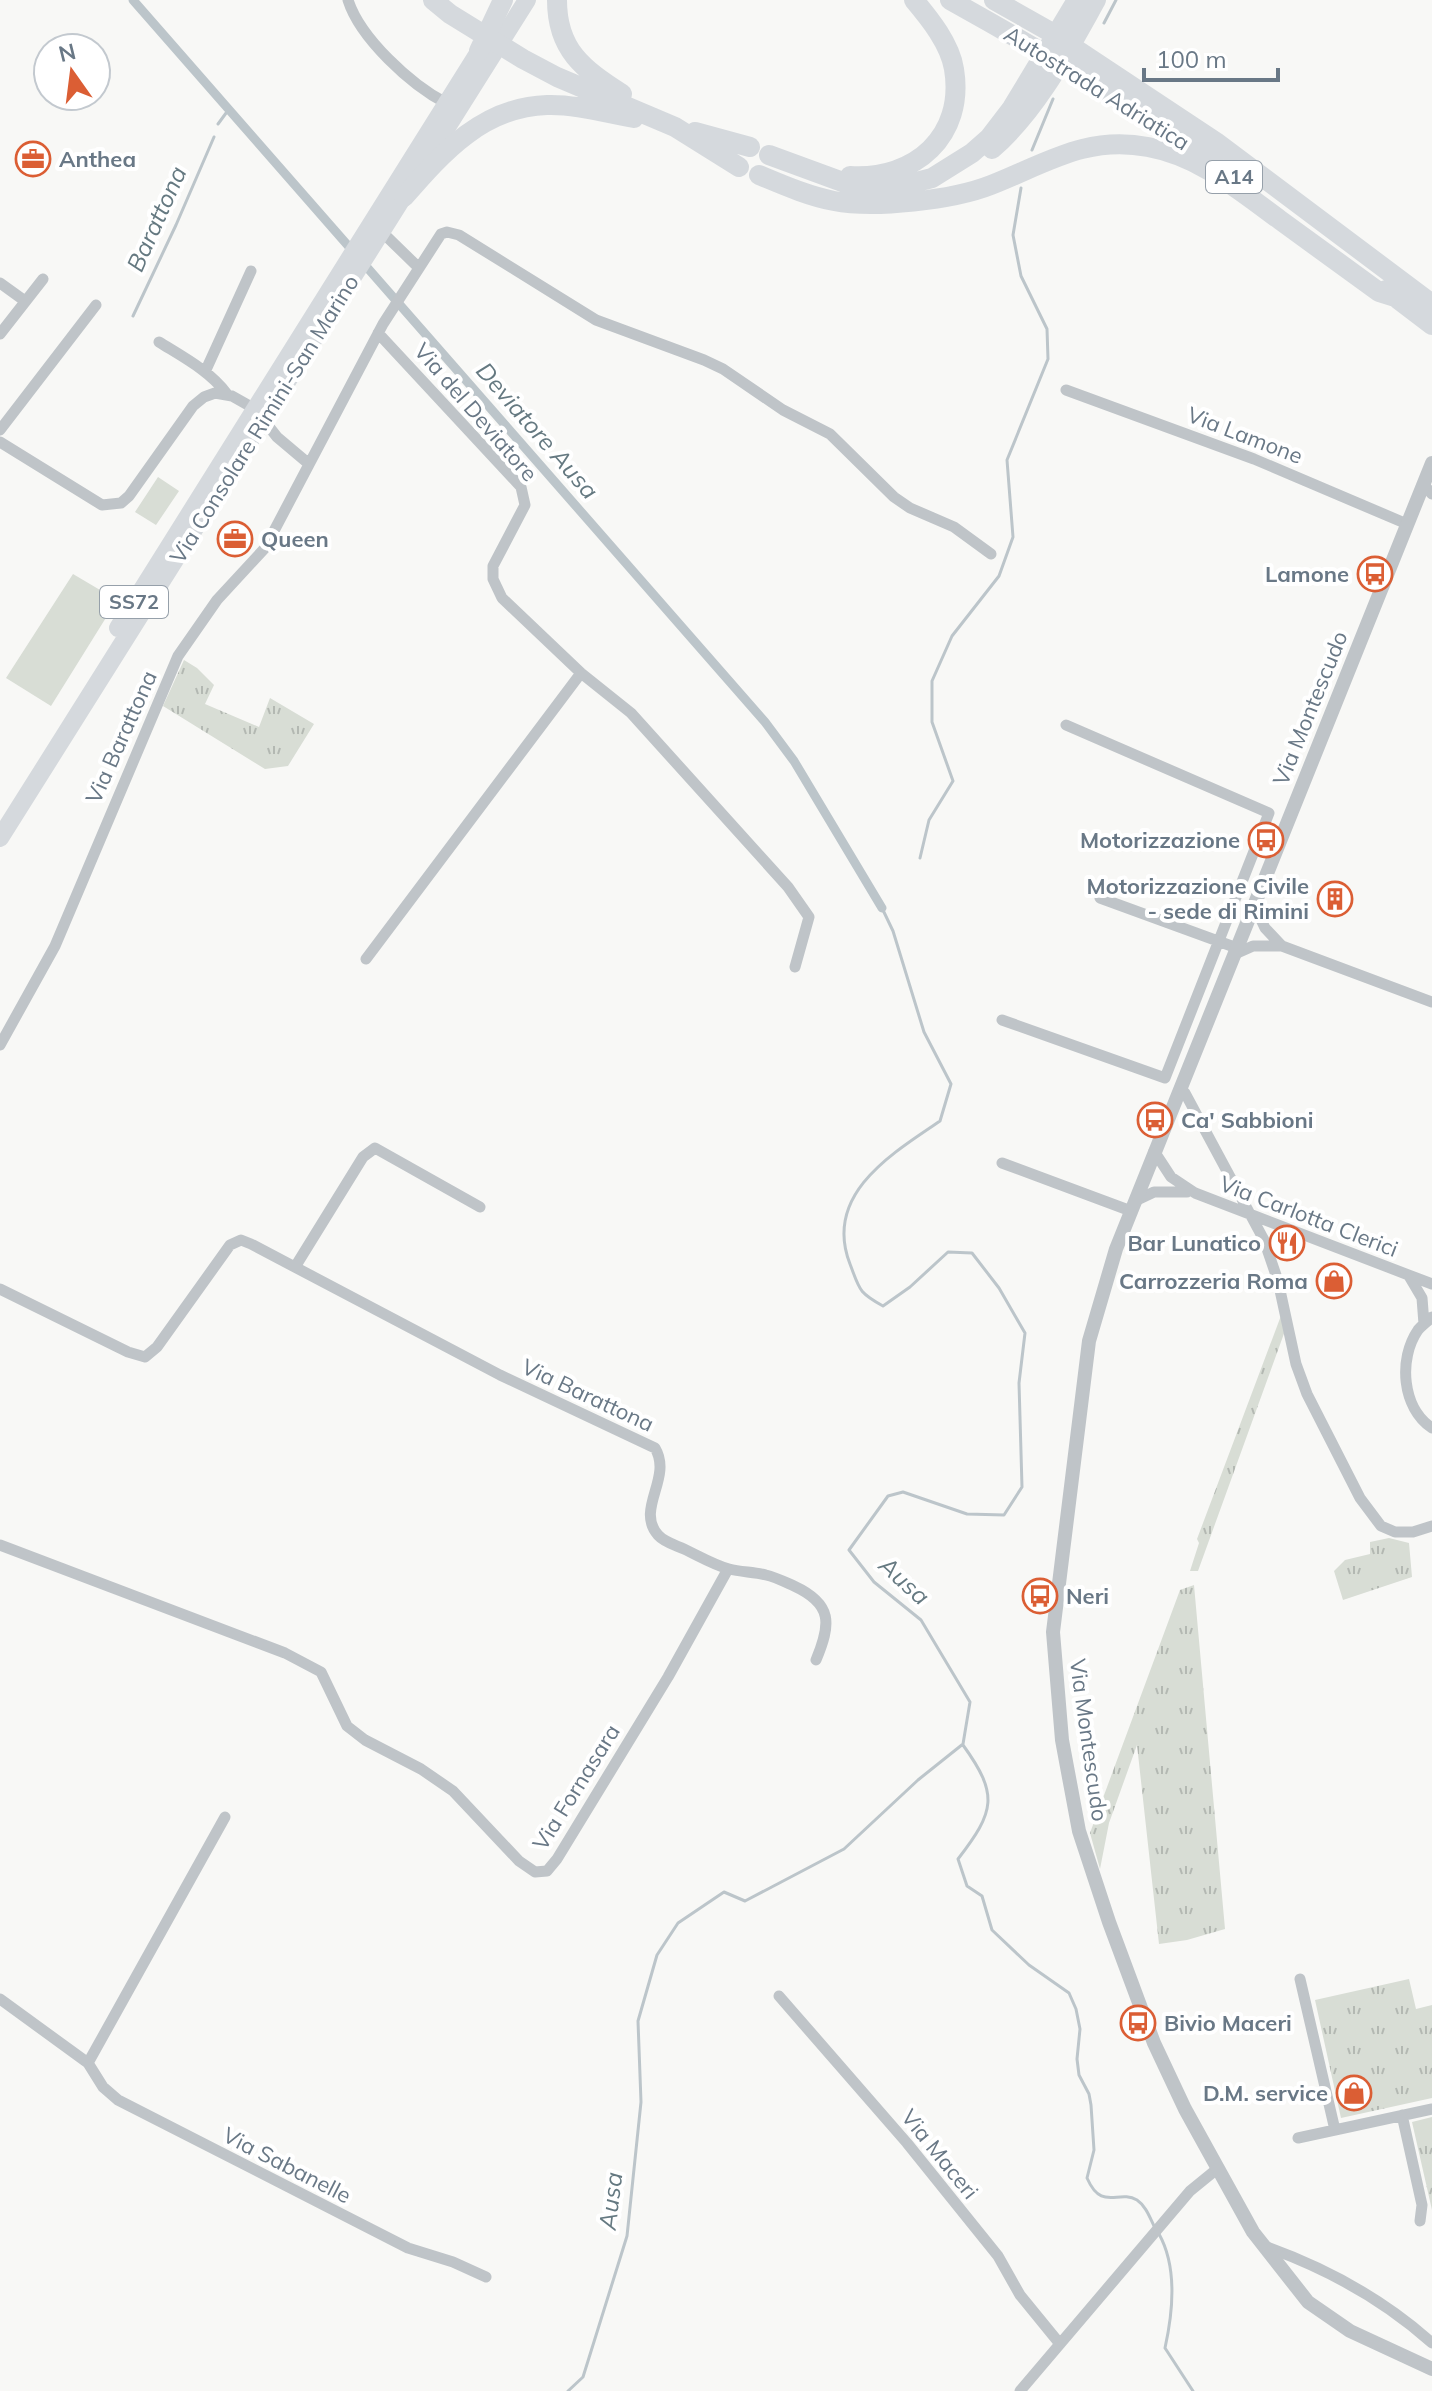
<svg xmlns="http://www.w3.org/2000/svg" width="1432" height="2391" viewBox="0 0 1432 2391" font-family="Mulish,sans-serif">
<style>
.grass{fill:url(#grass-tufts)}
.garden{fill:#d8ddd5}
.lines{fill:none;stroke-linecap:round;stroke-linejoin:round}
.stream{stroke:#bcc5ca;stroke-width:3}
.canal{stroke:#bcc5ca;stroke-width:9}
.minor{stroke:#bfc4c8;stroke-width:11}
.tertiary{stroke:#bfc4c8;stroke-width:14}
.primary{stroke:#d5d9dd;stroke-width:18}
.motorway{stroke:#d5d9dd;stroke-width:20}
.labels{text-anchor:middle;stroke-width:8;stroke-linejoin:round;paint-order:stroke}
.shield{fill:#fff;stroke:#96a0aa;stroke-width:2}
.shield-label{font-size:20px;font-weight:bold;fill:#697886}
.street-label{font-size:22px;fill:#697886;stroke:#fff}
.poi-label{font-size:22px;font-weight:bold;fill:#697886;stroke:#fff;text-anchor:end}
.water-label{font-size:24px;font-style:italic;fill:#657981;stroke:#fff}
</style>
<defs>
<pattern id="grass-tufts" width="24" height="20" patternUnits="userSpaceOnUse" patternTransform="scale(2)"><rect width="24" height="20" fill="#d8ddd5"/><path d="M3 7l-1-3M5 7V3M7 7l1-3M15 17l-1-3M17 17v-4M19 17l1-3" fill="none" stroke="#b3b8b2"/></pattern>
</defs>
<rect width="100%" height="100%" fill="#f8f8f6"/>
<path class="grass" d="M 184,660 L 197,668 L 214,685 L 205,704 L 259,727 L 270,698 L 314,724 L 288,766 L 265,769 L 163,706 Z
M 1282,1313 L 1286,1328 L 1198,1571 L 1190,1571 L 1199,1543 L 1197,1539 Z
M 1389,1538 L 1409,1543 L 1412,1577 L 1343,1600 L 1334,1571 L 1345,1560 L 1370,1554 L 1370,1542 Z
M 1194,1585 L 1225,1929 L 1187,1940 L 1159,1944 L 1137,1745 L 1109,1823 L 1100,1869 L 1090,1833 L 1180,1590 Z
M 1409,1979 L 1416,2009 L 1432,2005 L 1432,2098 L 1341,2118 L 1315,2000 Z
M 1432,2117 L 1432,2210 L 1412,2122 Z"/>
<path class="garden" d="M 158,477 L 179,491 L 156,525 L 135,512 Z
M 73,574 L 117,600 L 51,706 L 6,678 Z"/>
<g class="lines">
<path class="stream" d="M 1104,23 L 1116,0
M 218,124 L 229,109
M 1032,150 L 1053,99
M 133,316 L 176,225 L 214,137
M 920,858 L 929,820 L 953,781 L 932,722 L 932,681 L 952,636 L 999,576 L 1013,537 L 1007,460 L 1048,359 L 1047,329 L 1021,276 L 1013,235 L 1021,188
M 963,1745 C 999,1795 995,1811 958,1859 L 967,1886 L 982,1896 L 992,1930 L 1029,1965 L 1069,1993 L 1076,2009 L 1080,2029 L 1077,2059 L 1079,2075 L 1089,2094 L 1091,2105 L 1094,2150 L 1087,2178 C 1102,2212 1118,2189 1137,2200 C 1146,2206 1150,2218 1155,2228
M 1159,2234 C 1178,2268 1173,2312 1165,2348 L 1193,2391
M 568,2391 L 583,2377 L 627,2236 L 641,2102 L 638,2021 L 657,1955 L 678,1923 L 724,1892 L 745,1901 L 844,1849 L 918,1780 L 963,1744 L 970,1702 L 921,1620 L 874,1582 L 849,1550 L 888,1496 L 903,1492 L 967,1514 L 1004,1515 L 1022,1487 L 1019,1383 L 1025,1333 L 999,1288 L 972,1253 L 948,1252 L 910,1287 L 883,1306 C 858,1292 860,1290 850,1264 C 823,1195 891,1154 940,1121 L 951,1084 L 924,1032 L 893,931 L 882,908"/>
<path class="canal" d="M 133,0 L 765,722 L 794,761 L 882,908"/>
<path class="minor" d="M 348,0 C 360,38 411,85 446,103
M 382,232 L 419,268
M 0,283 L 25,301
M 378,333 L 521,487 L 525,505 L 493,566 L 493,579 L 502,598 L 581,673 L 631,713 L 788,887 L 809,917 L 795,967
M 0,334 L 43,279
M 159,342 C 183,357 210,371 227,394
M 205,372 L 251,271
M 1066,390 L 1254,459 L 1407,524
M 0,430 L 96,305
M 0,442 L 102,505 L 121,503 L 129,496 L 193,406 L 204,397 L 215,393 L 232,396 L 255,409 L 277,437 L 309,464
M 1424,485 L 1432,494
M 1100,898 L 1237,948
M 1254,905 L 1265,928 L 1282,946
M 1235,954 L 1253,946 L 1282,946 L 1432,1002
M 366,959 L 581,673
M 1002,1020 L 1165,1078 L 1269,813 L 1066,725
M 0,1045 L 55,946 L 178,656 L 217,600 L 265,548 L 383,324 L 441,234 L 447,232 L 459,235 L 596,320 L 704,360 L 723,369 L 783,410 L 830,434 L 894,497 L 910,508 L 954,527 L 991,554
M 1180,1089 L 1185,1093 L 1264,1240 L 1278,1281 L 1296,1364 L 1307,1394 L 1360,1498 L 1381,1526 L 1395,1532 L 1413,1532 L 1432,1526
M 1154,1151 L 1171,1177 L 1195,1193 L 1432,1284
M 1002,1163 L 1131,1211
M 1135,1201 L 1154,1192 L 1187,1192
M 295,1267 L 363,1157 L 375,1148 L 480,1207
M 1409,1276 L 1422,1298 L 1424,1324
M 0,1289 L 128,1352 L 145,1357 L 157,1347 L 230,1245 L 241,1240 L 251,1244 L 500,1375 L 655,1448 C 673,1478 635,1509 658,1535 C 664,1542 675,1545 684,1549 C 699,1556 714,1565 729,1569 C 741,1572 754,1572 766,1575 C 775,1577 785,1582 794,1586 C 833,1604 831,1624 816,1660
M 1432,1317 C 1428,1321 1422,1325 1418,1330 C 1398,1359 1402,1408 1432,1428
M 0,1545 L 285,1653 L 321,1672 L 347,1726 L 365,1740 L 421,1769 L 453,1791 L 519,1861 L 535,1872 L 547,1871 L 557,1859 L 668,1677 L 728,1569
M 1300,1979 L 1335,2130
M 779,1996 L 907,2143 L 998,2256 L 1020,2295 L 1060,2344
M 0,1999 L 88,2063 L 103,2087 L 118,2100 L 408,2248 L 453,2262 L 486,2277
M 88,2063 L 225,1817
M 1402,2115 L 1422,2205 L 1420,2221
M 1298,2138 L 1432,2109
M 1264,2246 C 1326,2268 1383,2299 1432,2343
M 1020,2391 L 1190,2191 L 1217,2169"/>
<path class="tertiary" d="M 1432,463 L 1116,1249 L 1089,1341 L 1053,1632 L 1062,1740 L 1079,1831 L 1109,1922 L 1154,2043 L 1185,2109 L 1253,2232 L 1308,2302 L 1350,2331 L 1432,2369"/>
<path class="primary" d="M 118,628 L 487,39
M 0,838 L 527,0"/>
<path class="motorway" d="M 433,0 L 450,14 L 523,59 L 557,77 L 675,127 L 739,167
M 557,0 C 557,50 583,69 622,94
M 950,0 C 1040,50 1128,102 1213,161
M 994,0 L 1047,30 L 1216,142 L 1432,304
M 479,51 L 503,0
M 695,132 L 750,147
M 992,149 C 1037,110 1067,52 1096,0
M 769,155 L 859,188 L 909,184 L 932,178 L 972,153 L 989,138 L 1012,108 L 1077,0
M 759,175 C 783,185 808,196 834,201 C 874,209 953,200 991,185 C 1045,164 1086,135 1148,147 C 1199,156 1239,190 1280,220 C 1313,244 1346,268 1379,292 L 1395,297
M 850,176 C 915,180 965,136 954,69 C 950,44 930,19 914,0
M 404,197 C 443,152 483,107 547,105 C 575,104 606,113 634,118
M 1386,290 L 1432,325"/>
</g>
<defs>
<g id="office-ring" transform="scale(1.8)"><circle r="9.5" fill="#fff" stroke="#db5e34" stroke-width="1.5"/><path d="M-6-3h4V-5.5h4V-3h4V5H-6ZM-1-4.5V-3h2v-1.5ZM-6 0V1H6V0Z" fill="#db5e34"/></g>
<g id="bus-ring" transform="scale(1.8)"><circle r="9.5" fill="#fff" stroke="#db5e34" stroke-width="1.5"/><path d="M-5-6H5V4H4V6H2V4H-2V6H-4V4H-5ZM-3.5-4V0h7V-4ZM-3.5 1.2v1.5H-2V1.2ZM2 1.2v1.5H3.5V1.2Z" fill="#db5e34"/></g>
<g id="building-ring" transform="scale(1.8)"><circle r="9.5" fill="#fff" stroke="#db5e34" stroke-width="1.5"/><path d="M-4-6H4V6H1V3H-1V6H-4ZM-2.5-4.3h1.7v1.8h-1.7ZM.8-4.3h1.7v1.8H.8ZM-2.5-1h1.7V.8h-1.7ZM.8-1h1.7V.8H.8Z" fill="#db5e34"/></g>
<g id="restaurant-ring" transform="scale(1.8)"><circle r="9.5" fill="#fff" stroke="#db5e34" stroke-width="1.5"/><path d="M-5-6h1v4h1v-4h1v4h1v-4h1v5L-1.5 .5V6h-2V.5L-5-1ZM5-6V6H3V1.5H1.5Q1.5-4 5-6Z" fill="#db5e34"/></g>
<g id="shop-ring" transform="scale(1.8)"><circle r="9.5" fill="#fff" stroke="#db5e34" stroke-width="1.5"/><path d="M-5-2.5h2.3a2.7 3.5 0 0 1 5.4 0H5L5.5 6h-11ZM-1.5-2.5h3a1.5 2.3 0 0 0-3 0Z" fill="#db5e34"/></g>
</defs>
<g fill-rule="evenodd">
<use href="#office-ring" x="33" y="159"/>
<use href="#office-ring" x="235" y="539"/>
<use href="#bus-ring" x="1375" y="574"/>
<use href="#bus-ring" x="1266" y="840"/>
<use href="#building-ring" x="1335" y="899"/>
<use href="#bus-ring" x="1155" y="1120"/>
<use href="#restaurant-ring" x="1287" y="1243"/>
<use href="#shop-ring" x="1334" y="1281"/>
<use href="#bus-ring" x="1040" y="1596"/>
<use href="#bus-ring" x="1138" y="2023"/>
<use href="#shop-ring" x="1354" y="2093"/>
</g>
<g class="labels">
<g class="shield">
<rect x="1206" y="161" width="56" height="32" rx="6"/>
<rect x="100" y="586" width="68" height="32" rx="6"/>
</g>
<g class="shield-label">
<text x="1234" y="184">A14</text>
<text x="134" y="609">SS72</text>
</g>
<g class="street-label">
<text transform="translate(1097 88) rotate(32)" y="8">Autostrada Adriatica</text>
<text transform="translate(476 412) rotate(49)" y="8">Via del Deviatore</text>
<text transform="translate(264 419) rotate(-58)" y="8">Via Consolare Rimini-San Marino</text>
<text transform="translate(1245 435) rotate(21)" y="8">Via Lamone</text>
<text transform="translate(1310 708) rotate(-68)" y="8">Via Montescudo</text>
<text transform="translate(121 737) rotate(-66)" y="8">Via Barattona</text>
<text transform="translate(1309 1216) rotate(21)" y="8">Via Carlotta Clerici</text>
<text transform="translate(588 1395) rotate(25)" y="8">Via Barattona</text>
<text transform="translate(1089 1740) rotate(82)" y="8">Via Montescudo</text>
<text transform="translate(576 1787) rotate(-58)" y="8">Via Fornasara</text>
<text transform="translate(940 2154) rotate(51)" y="8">Via Maceri</text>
<text transform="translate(287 2165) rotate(27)" y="8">Via Sabanelle</text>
</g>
<g class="poi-label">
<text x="59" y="167" text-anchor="start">Anthea</text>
<text x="261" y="547" text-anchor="start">Queen</text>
<text x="1349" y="582">Lamone</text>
<text x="1240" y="848">Motorizzazione</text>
<text x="1309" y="894">Motorizzazione Civile<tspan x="1309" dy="25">- sede di Rimini</tspan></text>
<text x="1181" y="1128" text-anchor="start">Ca' Sabbioni</text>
<text x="1261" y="1251">Bar Lunatico</text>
<text x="1308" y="1289">Carrozzeria Roma</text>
<text x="1066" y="1604" text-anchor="start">Neri</text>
<text x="1164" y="2031" text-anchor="start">Bivio Maceri</text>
<text x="1328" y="2101">D.M. service</text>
</g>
<g class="water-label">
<text transform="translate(157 219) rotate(-66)" y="8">Barattona</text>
<text transform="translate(537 431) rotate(49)" y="8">Deviatore Ausa</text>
<text transform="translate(904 1581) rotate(42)" y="8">Ausa</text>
<text transform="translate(611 2201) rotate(-83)" y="8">Ausa</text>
</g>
</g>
<g transform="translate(72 72) rotate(346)"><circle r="38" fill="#ffffff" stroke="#c3c9cf" stroke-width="2"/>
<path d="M0-6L14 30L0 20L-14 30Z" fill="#db5e34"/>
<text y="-12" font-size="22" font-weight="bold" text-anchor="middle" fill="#697886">N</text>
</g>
<path d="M1144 68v12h134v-12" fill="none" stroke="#697886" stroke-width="4"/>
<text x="1156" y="68" font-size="24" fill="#697886" stroke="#ffffff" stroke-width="6" paint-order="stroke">100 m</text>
</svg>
